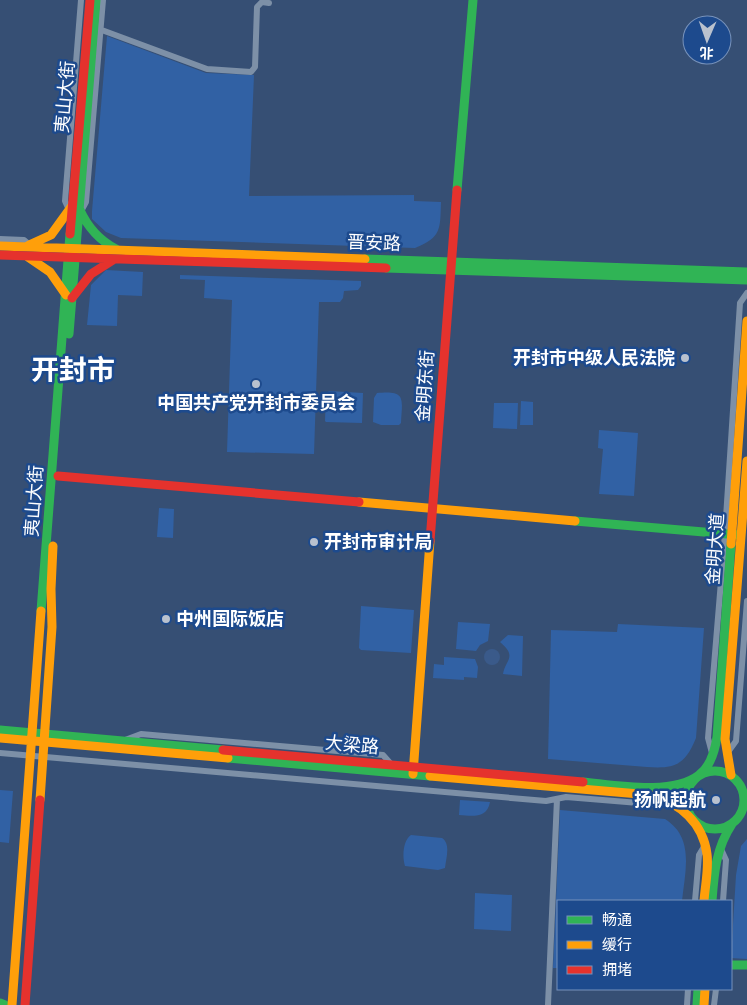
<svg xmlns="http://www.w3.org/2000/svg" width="747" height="1005" viewBox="0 0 747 1005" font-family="Signika,'Noto Sans SC',sans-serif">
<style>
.green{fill:#3161a4}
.water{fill:#3a5a8a}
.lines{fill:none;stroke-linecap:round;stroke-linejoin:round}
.street{stroke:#7d90a7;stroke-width:6}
.fast{stroke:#30b455;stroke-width:9}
.slow{stroke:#ff9f0a;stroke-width:9}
.jam{stroke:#e5322d;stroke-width:9}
.poi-dot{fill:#b9c1ce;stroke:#1d4a8d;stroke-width:2}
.labels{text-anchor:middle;stroke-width:5;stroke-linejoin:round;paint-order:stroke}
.street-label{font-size:18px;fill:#fff;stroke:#1d4a8d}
.poi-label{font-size:18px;font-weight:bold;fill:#fff;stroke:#1d4a8d;text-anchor:end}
.town-label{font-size:28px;font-weight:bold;fill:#fff;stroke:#1d4a8d}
</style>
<rect width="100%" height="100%" fill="#364f74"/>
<path class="green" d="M 107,36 L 206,73 L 254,75 L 249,196 L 414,195 L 414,201 L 441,202 C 440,229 442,237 415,248 L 121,238 L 106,232 L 92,219 L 92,211 Z
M 106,270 L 143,272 L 142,296 L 118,295 L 117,326 L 87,325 L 91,285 Z
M 180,275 L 361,281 L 361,286 L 358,290 L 344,291 L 343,298 L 340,302 L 319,302 L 314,454 L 227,452 L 232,300 L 204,298 L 205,280 L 180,279 Z
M 329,391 L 363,393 L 362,423 L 326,422 L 325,421 L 326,394 Z
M 377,393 C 407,390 402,399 401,423 L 399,425 L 381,425 L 373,422 L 374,398 Z
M 521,401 L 533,402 L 533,425 L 520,425 Z
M 494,403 L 518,403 L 517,429 L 493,428 Z
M 599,430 L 638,433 L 634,496 L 599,494 L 603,449 L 598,448 Z
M 159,508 L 174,509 L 173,538 L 157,537 Z
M 361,606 L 414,610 L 411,653 L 361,650 L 359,648 Z
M 458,622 L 490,624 L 488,641 L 480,645 L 476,651 L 456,649 Z
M 618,624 L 704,628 L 696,738 C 685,765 675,769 647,767 L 548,759 L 551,630 L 617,632 Z
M 508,635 L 523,636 L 522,676 L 503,674 C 505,660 518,657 500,642 Z
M 444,657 L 475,659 L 478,667 L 477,678 L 464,677 L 464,680 L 433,678 L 434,664 L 444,665 Z
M 0,790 L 13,791 L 9,843 L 0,842 Z
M 460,800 L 490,802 C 487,819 472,816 459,815 Z
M 560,810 L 665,819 C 695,838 685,871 682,901 L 558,901 L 558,968 L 553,968 Z
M 411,835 L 442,838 C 451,844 446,858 445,868 L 438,870 L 405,866 C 402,857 403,840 411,835 Z
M 747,839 L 747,959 L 731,958 L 736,875 L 741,846 Z
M 475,893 L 512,895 L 511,931 L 474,929 Z"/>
<path class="water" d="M484 657a8 8 0 1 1 16 0a8 8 0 1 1-16 0Z"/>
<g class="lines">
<path class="street" d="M 99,29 L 207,69 L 251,72 L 255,67 L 257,7 L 262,2 L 269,3
M 70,212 L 65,201 L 81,0
M 80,213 L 86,202 L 103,0
M 0,239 L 24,240 L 32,247
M 125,740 L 141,734 L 383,755 L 391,764
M 728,752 L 736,741 L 747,601
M 0,753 L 546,801 L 566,797 L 651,804 L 668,801
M 712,753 L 708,738 L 725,533 L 740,303 L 747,293
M 720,847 L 726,860 L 723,901
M 695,901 L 699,855 L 705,845
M 548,1005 L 557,799
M 687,1005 L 688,989
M 714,1005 L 716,989"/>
<path class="fast" d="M 457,190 L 473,0
M 80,210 C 88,228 99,240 116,249
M 365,259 L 747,272
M 386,268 L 747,280
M 69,334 L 96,0
M 575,521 L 739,535
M 41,611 L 70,234
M 0,730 L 223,750
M 228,758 L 430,776
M686 800a29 29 0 1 1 58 0a29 29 0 1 1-58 0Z
M 583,782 C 615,785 672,796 699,775 C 710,767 715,750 717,737 L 731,544
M 712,901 C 714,873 716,848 732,824
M 731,965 L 747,965
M 0,1003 L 5,1005
M 697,1005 L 698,989"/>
<path class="slow" d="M 29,245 L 51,235 L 72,206
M 0,246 L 365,259
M 28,257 L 50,272 L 66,295
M 359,502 L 575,521
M 731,544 L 747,321
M 0,738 L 228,758
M 413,774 L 430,541
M 731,775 L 725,739 L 747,461
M 430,776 L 651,795 C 680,803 703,823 707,854 C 709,869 705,886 704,901
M 40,800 L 52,627 L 51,589 L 53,546
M 12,1005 L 41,611
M 704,1005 L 705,989"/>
<path class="jam" d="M 70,234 L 90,0
M 0,255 L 386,268
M 72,298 L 91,274 L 113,260
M 58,476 L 359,502
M 430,541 L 457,190
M 223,750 L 583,782
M 25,1005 L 40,800"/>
</g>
<g class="poi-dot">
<circle cx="685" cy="358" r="5"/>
<circle cx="256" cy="384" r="5"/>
<circle cx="314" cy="542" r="5"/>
<circle cx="166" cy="619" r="5"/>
<circle cx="716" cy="800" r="5"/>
</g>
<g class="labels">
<g class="street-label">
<text transform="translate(65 97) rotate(-85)" y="6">夷山大街</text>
<text transform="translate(374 243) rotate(2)" y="6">晋安路</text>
<text transform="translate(425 386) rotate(-86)" y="6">金明东街</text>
<text transform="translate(34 501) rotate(-86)" y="6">夷山大街</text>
<text transform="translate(715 549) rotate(-86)" y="6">金明大道</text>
<text transform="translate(352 745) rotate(5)" y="6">大梁路</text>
</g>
<g class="poi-label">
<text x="675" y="364">开封市中级人民法院</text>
<text x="256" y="409" text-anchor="middle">中国共产党开封市委员会</text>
<text x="324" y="548" text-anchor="start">开封市审计局</text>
<text x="176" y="625" text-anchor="start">中州国际饭店</text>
<text x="706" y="806">扬帆起航</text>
</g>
<g class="town-label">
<text x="73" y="380">开封市</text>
</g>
</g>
<rect x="557" y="900" width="175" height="90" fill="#1d4a8d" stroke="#7792bb"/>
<rect x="567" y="916" width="25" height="8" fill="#30b455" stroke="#7792bb"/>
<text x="602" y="925" font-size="15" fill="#ffffff">畅通</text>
<rect x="567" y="941" width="25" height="8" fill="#ff9f0a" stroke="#7792bb"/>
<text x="602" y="950" font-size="15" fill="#ffffff">缓行</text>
<rect x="567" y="966" width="25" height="8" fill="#e5322d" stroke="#7792bb"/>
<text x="602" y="975" font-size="15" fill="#ffffff">拥堵</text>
<g transform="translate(707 40) rotate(182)"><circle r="24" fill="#1d4a8d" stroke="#7792bb"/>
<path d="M0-4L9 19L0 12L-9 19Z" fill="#b9c1ce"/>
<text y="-8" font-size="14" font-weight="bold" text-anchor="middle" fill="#ffffff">北</text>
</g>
</svg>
